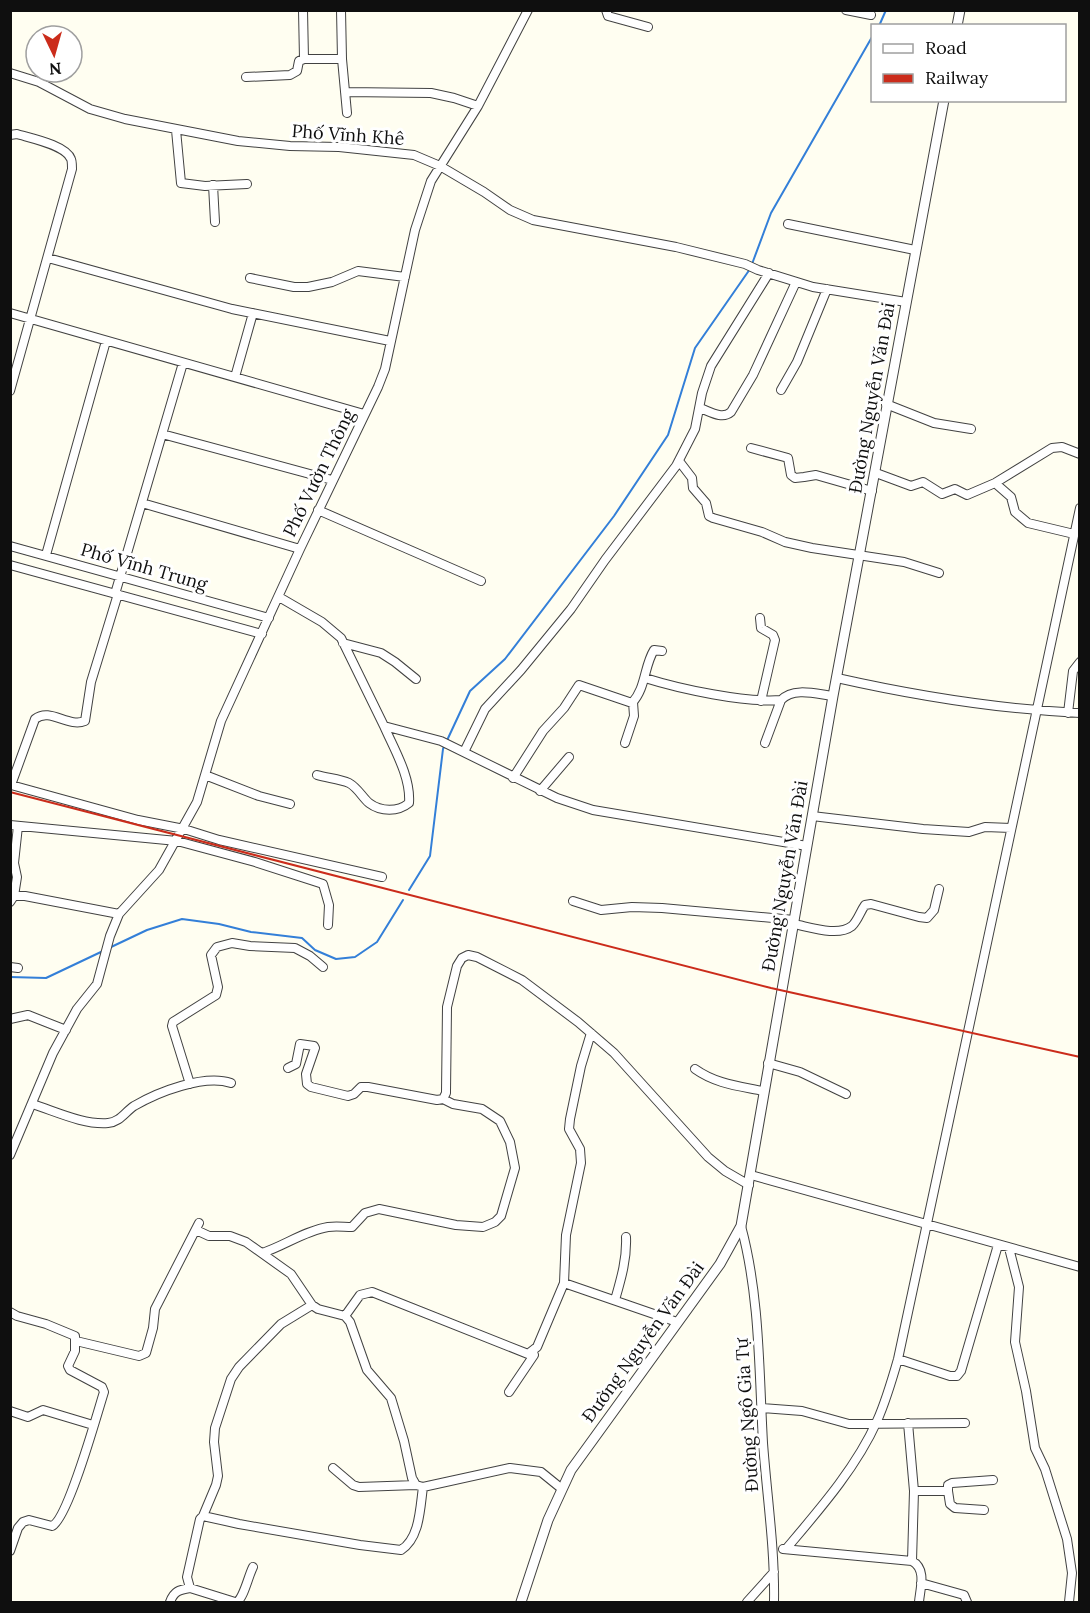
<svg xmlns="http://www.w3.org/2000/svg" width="1090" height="1613" viewBox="0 0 1090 1613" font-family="Lora,serif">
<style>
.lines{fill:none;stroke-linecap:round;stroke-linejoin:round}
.stream{stroke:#337fd8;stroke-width:2}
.minor-casing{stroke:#424242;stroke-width:10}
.tertiary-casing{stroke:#424242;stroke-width:11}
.minor{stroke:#fff;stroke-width:8}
.tertiary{stroke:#fff;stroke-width:9}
.rail{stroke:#cb2c1b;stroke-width:2}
.labels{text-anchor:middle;stroke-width:6;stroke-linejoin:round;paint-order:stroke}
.street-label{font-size:18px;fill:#0f0f0f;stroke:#fff}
</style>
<rect width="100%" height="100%" fill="#fffef1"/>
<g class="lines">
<path class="stream" d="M 879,26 L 886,10
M 752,264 L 771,213 L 872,37
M 409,890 L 430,856 L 443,749 L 470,691 L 505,659 L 614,516 L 668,435 L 695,348 L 750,269
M 109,948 L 147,930 L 182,919 L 219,924 L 251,932 L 302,938 L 315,950 L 336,959 L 355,957 L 377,942 L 403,900
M 10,977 L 46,978 L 103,951"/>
<g class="minor-casing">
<path id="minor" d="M 303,10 L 304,59
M 341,10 L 342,59 L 347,113
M 606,10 L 608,16 L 648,27
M 846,10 L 871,15
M 10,73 L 39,82 L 90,109 L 125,119 L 238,141 L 290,146 L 339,147 L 414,155 L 440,166 L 484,192 L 510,210 L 533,220 L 676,247 L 745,264 L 758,270 L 813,287 L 906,302
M 246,77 L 290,75 L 297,71 L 299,61 L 304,59 L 342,59
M 345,92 L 431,93 L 454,98 L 478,106
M 176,130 L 181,183 L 205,186 L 247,184
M 10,135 L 17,134 C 30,138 66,145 71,159 C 72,160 72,168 72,169 L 10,391
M 213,185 L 215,222
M 788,224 L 915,250
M 48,258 L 232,309 L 390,341
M 250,278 L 294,287 L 308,287 L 332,282 L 358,271 L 405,277
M 10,313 L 364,414
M 235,377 L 253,313
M 781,390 L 797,362 L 827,289
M 886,404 L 934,423 L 971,429
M 700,408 C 709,411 722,420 731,412 L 753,375 L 796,282
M 162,434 L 332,480
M 751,448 L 788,458 L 791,475 L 795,478 L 804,477 L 816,475 L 872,491
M 679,461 L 692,478 L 693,488 L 706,503 L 709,516 L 713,518 L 762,532 L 785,542 L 812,548 L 904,562 L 939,573
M 876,473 L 911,486 L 923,482 L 942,494 L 955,489 L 967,495 L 995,483 L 1052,448 L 1062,447 L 1080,454
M 995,483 L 1011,497 L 1015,512 L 1028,523 L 1074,534
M 142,503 L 300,549
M 318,510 L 481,581
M 10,546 L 269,618
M 46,555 L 106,341
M 10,565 L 262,634
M 115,594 L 183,363
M 118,594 L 91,682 L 85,721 C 68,728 50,707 35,719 L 11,785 L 138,820 L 184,829 L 219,840 L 382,877
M 279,597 L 322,622 L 341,638 L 384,726 L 441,741 L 557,798 L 593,810 L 807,846
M 760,618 L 761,628 L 773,635 L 775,640 L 761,701
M 343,643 L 381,653 L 395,662 L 416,679
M 645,678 C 680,689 745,703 781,700 C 794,687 816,694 833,696
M 837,678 C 917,696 997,709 1080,713
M 1068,713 L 1073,671 L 1080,662
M 625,743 L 634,716 L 633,702
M 765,743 L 781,700
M 464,752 L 485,709 L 521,670 L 571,609 L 605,560 L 676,466 L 695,429 L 702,393 L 711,366 L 769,273
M 205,775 L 259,796 L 290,804
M 317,775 C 327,778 340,779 349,783 C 358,788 362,797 369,803 C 381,812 398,812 409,803 C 411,777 394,749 384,726
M 513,778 L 543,731 L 564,708 L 579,685 L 632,703 C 646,688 644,666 654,650 L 662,651
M 540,791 L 569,757
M 812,816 L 923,829 L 969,832 L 985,827 L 1011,828
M 10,825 L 177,841 L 255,862 L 323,884 L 329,905 L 328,925
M 14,896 L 17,877 L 14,863 L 18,826
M 573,901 L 601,910 L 632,907 L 662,908 L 794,920
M 10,902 L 14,896 L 25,896 L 119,914
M 794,924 C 810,927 838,937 852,926 C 858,920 860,912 865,905 L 871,904 L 919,917 L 927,918 L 934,910 L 939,889
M 10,967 L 18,968
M 10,1019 L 28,1015 L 66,1030
M 768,1063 L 800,1072 L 846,1094
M 288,1068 L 296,1064 L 300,1044 L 314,1046 L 315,1048 L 306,1074 L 307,1084 L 311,1087 L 348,1096 L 354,1094 L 361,1087 L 368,1087 L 437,1100 L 443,1099 L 446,1093 L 447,1007 L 457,966 L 462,958 L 468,955 L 477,957 L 522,980 L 578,1022 L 614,1053 L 708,1157 L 725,1171 L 749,1185
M 695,1069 C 716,1084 739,1086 763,1091
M 190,1084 L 172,1026 L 173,1022 L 216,995 L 218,987 L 211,955 L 217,947 L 232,943 L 250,946 L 295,948 L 310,956 L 323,967
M 32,1104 C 55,1111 83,1125 108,1123 C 120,1122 125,1112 134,1106 C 158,1092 204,1074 231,1083
M 10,1155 L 53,1053 L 77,1009 L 97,984 L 110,936 L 119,914 L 159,870 L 197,802 L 221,721 L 300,549 L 378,387 L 385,369 L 415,230 L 431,181 L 478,106 L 528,10
M 751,1175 L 1080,1267
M 741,1226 C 760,1296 759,1372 763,1443 C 767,1497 775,1549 774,1602
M 196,1230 L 209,1236 L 230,1236 L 246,1242 L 291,1274 L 312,1305 L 318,1309 L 345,1316 L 350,1322 L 367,1370 L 391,1398 L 404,1441 L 412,1478 L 416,1485 L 423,1487 L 510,1468 L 541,1472 L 562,1489
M 1009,1248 L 1019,1287 L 1015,1342 L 1026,1391 L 1035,1448 L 1045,1469 L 1067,1539 L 1072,1573 L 1069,1602
M 262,1253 C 284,1246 304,1231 328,1227 C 336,1226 344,1227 352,1227 L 365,1213 L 379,1209 L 456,1225 L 483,1227 L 495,1222 L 501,1216 L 515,1168 L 510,1142 L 500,1121 L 482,1109 L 453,1104 L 443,1099
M 564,1283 L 566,1235 L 581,1163 L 580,1149 L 569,1129 L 570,1119 L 581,1066 L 591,1033
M 615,1300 C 621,1279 627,1259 626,1237
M 10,1312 L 17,1316 L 46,1324 L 75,1336 L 75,1351 L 68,1366 L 70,1370 L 102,1387 L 104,1392 C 97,1414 68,1519 52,1526 L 29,1520 L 23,1522 L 18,1528 L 10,1551
M 345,1316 L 360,1295 L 372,1292 L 528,1354 L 537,1347 L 564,1283 L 677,1322
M 76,1341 L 139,1356 L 146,1353 L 153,1328 L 155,1309 L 199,1223
M 898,1359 L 950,1376 L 957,1376 L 961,1371 L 998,1245
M 509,1392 L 534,1355 L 533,1352
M 761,1408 L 802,1411 L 849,1424 L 965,1423
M 10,1411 L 28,1417 L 43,1410 L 93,1425
M 908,1423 L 914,1491 L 912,1561 C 927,1569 920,1589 919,1602
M 333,1468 L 353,1485 L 359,1487 L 416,1485
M 914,1491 L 948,1491 L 948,1485 L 952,1483 L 993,1480
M 948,1491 L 950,1504 L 955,1508 L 984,1510
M 203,1516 L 216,1485 L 218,1476 L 214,1442 L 215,1428 L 231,1379 L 239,1367 L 281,1324 L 312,1305
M 783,1549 L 912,1561
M 786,1549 C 819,1510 856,1468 877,1421 C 886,1401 892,1380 898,1359 L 1080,508
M 921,1583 L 964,1595 L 967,1602
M 170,1602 C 174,1591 179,1590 190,1588
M 235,1602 L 190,1588 L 187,1577 L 200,1519 L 203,1516 L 239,1524 L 360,1545 L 401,1550 C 420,1538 420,1508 423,1487
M 237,1602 C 244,1597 248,1577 253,1567
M 747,1602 L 774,1572"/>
</g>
<g class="tertiary-casing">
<path id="tertiary" d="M 957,26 L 960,10
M 521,1602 L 548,1520 L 571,1470 L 720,1264 L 741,1226 L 833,696 L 944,100"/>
</g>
<use href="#minor" class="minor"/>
<use href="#tertiary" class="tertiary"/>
<path class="rail" d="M 10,792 L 771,988 L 1080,1057"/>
</g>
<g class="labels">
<g class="street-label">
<text transform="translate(348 135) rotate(4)" y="6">Phố Vĩnh Khê</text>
<text transform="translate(872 398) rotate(-80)" y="6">Đường Nguyễn Văn Đài</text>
<text transform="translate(319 473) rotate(-64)" y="6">Phố Vườn Thông</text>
<text transform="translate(144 567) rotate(16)" y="6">Phố Vĩnh Trung</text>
<text transform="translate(785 876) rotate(-80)" y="6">Đường Nguyễn Văn Đài</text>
<text transform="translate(643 1342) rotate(-54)" y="6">Đường Nguyễn Văn Đài</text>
<text transform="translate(747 1415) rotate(-94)" y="6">Đường Ngô Gia Tự</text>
</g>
</g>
<rect width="1090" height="1613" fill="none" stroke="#0f0f0f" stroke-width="24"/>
<rect x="871" y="24" width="195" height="78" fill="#ffffff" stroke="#9f9f9f" stroke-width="1.5"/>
<rect x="883" y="44" width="30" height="9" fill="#ffffff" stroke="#9f9f9f" stroke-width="1.5"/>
<text x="925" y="54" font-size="18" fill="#0f0f0f">Road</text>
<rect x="883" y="74" width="30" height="9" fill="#cb2c1b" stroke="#9f9f9f" stroke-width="1.5"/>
<text x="925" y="84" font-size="18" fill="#0f0f0f">Railway</text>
<g transform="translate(54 54) rotate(175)"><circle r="28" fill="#ffffff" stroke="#9f9f9f" stroke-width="1.5"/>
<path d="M0-4.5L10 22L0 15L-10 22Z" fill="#cb2c1b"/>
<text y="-9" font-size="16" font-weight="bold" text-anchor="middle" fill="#0f0f0f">N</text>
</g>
</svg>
